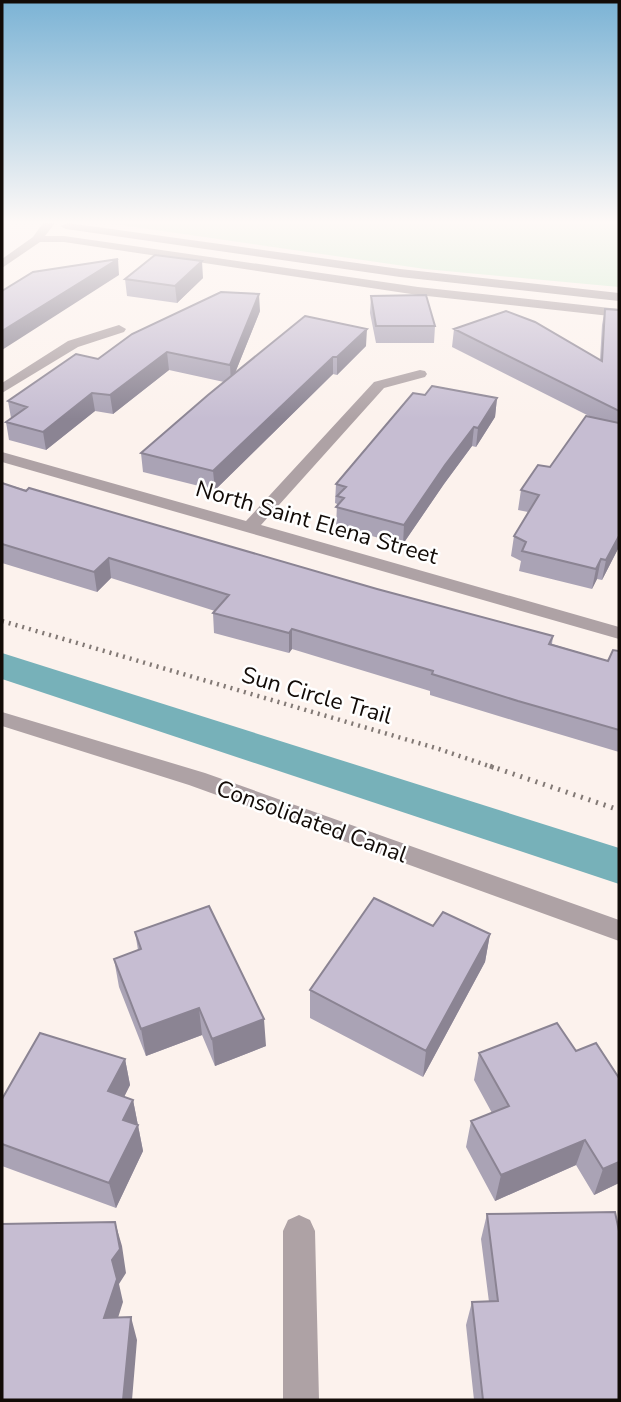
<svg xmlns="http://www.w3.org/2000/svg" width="621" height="1402" viewBox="0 0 621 1402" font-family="'Nunito Sans',sans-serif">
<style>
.green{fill:#d1edd2}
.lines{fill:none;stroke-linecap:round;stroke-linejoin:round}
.canal{fill:#77b1b9;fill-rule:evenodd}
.path-far2{stroke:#827975;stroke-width:2.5;stroke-dasharray:1 3.5;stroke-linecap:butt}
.path-far1{stroke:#827975;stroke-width:4.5;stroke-dasharray:2 5;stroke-linecap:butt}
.path{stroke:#827975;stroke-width:5;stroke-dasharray:2 6;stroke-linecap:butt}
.lane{fill:#aea2a5;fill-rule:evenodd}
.street{fill:#aea2a5;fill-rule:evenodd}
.wall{fill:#aaa3b5}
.shaded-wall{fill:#8b8493}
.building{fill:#c6bdd2;stroke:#8b8493;stroke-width:2}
.labels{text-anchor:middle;stroke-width:5;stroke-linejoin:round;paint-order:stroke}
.street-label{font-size:23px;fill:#120b07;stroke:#fff}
</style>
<rect width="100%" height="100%" fill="#fcf2ed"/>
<path class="green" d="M 107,223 L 619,223 L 619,287 L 425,269 Z"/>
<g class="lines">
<path class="canal" d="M 2,653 L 619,848 L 619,884 L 2,679 Z"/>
<path class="path-far2" d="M 2,224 L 5,223"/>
<path class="path-far1" d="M 2,621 L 439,749 L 495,768"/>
<path class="path" d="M 490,766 L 619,810"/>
<path class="lane" d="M 2,712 L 205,773 L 619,920 L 619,941 L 189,785 L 2,726 Z"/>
<path class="street" d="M 43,223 L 55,223 L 45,236 L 64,236 L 418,287 L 619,309 L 619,317 L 418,295 L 64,242 L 40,242 L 2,268 L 2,259 L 33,237 Z
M 68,223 L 400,269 L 619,293 L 619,301 L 400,277 L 66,229 L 60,226 Z
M 119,325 L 126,329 L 124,332 L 78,347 L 2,393 L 2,383 L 68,341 Z
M 420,370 L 425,371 L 427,374 L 425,377 L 384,388 L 261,525 L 619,627 L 619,639 L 2,462 L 2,452 L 246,521 L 374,382 Z
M 299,1215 L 310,1220 L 315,1231 L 319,1400 L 283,1400 L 283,1231 L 288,1220 Z"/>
</g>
<path class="wall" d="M 203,278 L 177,303 L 127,296 L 125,279 Z
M 371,296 L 435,326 L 434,343 L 376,343 L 370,313 Z
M 605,309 L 619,310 L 619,547 L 602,580 L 597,579 L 592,589 L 519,571 L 521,561 L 511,556 L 514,536 L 528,512 L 518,510 L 521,490 L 550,467 L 591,417 L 452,347 L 454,329 L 600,360 L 602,325 Z
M 260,311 L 235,373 L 366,346 L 337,375 L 333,374 L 215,490 L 143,472 L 141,453 L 224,382 L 169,370 L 113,414 L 95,411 L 46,450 L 9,440 L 6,422 L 11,418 L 8,401 L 98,359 Z
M 497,398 L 495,417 L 476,447 L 472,446 L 444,484 L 403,544 L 336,527 L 337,504 L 335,503 L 336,484 Z
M 2,483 L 377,589 L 553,636 L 552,644 L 608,661 L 619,651 L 619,752 L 515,721 L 430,695 L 430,691 L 292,649 L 289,653 L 214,633 L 213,613 L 215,611 L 111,578 L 97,592 L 2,563 Z
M 433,926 L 490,934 L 485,962 L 423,1077 L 310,1018 L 310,990 Z
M 135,932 L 266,1046 L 215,1066 L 202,1035 L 146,1056 L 119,987 L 114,959 L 138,950 Z
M 576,1051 L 619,1078 L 619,1183 L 594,1195 L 576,1165 L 495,1201 L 466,1147 L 471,1121 L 492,1113 L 474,1080 L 479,1053 Z
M 125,1059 L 130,1085 L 124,1097 L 133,1100 L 143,1151 L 116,1208 L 2,1166 L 2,1099 Z
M 487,1214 L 619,1400 L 474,1400 L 466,1325 L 472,1302 L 489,1302 L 481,1239 Z"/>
<path class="shaded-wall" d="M 118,259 L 119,275 L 2,350 L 2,331 Z
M 202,261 L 203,278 L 177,303 L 175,286 Z
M 259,294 L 260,311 L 231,383 L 230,365 Z
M 367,329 L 366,346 L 337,375 L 337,357 Z
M 167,352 L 169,370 L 113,414 L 110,395 Z
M 333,357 L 333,374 L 215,490 L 213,471 Z
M 92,393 L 95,411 L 46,450 L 43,432 Z
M 497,398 L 495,417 L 476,447 L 478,428 Z
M 474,427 L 472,446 L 444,484 L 403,544 L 404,525 L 445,465 Z
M 619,536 L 619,547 L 602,580 L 606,560 Z
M 109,558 L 111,578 L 97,592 L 94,572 Z
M 601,559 L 597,579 L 592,589 L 596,569 Z
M 292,629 L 292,649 L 289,653 L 289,633 Z
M 490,934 L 485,962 L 423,1077 L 426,1051 Z
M 199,1008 L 202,1035 L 146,1056 L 141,1029 Z
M 264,1019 L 266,1046 L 215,1066 L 212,1039 Z
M 125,1059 L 130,1085 L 114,1117 L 108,1091 Z
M 133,1100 L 143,1151 L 116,1208 L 109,1183 L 123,1120 Z
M 585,1140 L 576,1165 L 495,1201 L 501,1175 Z
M 619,1162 L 619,1183 L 594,1195 L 603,1169 Z
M 115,1222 L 122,1246 L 126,1273 L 119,1284 L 123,1302 L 111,1340 L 104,1318 L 112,1260 Z
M 131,1317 L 137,1340 L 132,1400 L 123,1400 Z"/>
<path class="building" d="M 155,255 L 202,261 L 175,286 L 125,279 Z
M 118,259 L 2,331 L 2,291 L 33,272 Z
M 221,292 L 259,294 L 230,365 L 167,352 L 110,395 L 92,393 L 43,432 L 6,422 L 27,407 L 8,401 L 76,354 L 98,359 L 132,334 Z
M 426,295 L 435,326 L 376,326 L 371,296 Z
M 605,309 L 619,310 L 619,411 L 454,329 L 506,311 L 535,322 L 602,361 Z
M 305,316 L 367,329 L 337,357 L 333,357 L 213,471 L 141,453 L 208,395 Z
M 432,386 L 497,398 L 478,428 L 474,427 L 445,465 L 404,525 L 336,507 L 344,498 L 337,496 L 346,487 L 336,484 L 413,393 L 425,395 Z
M 586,416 L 619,423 L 619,536 L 606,560 L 601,559 L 596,569 L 522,551 L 526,542 L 514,536 L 539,495 L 521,490 L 538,465 L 550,467 Z
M 2,483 L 26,491 L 29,488 L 377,589 L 553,636 L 549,644 L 608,661 L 613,650 L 619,651 L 619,730 L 518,701 L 432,674 L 433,671 L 292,629 L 289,633 L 213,613 L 229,595 L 109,558 L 94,572 L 2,544 Z
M 374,898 L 433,926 L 443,912 L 490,934 L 426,1051 L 310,990 Z
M 209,906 L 264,1019 L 212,1039 L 199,1008 L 141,1029 L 114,959 L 141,949 L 135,932 Z
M 557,1023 L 576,1051 L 596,1043 L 619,1078 L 619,1162 L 603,1169 L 585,1140 L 501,1175 L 471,1121 L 509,1106 L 479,1053 Z
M 40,1033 L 125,1059 L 108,1091 L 133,1100 L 123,1120 L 138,1125 L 109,1183 L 2,1144 L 2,1099 Z
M 615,1212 L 619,1231 L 619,1400 L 483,1400 L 472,1302 L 498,1301 L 487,1214 Z
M 115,1222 L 120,1249 L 112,1260 L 117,1279 L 104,1318 L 131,1317 L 123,1400 L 2,1400 L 2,1224 Z"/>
<linearGradient id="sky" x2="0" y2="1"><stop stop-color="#7bb3d5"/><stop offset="0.53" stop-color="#fef9f7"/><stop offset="1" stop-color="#fef9f7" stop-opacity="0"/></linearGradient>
<rect width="621" height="419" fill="url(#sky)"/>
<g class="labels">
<g class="street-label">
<text transform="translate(317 522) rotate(16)" y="8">North Saint Elena Street</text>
<text transform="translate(317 695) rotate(16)" y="8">Sun Circle Trail</text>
<text transform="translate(312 821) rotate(20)" y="8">Consolidated Canal</text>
</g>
</g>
<rect width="621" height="1402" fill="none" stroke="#120b07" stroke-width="7"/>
</svg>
